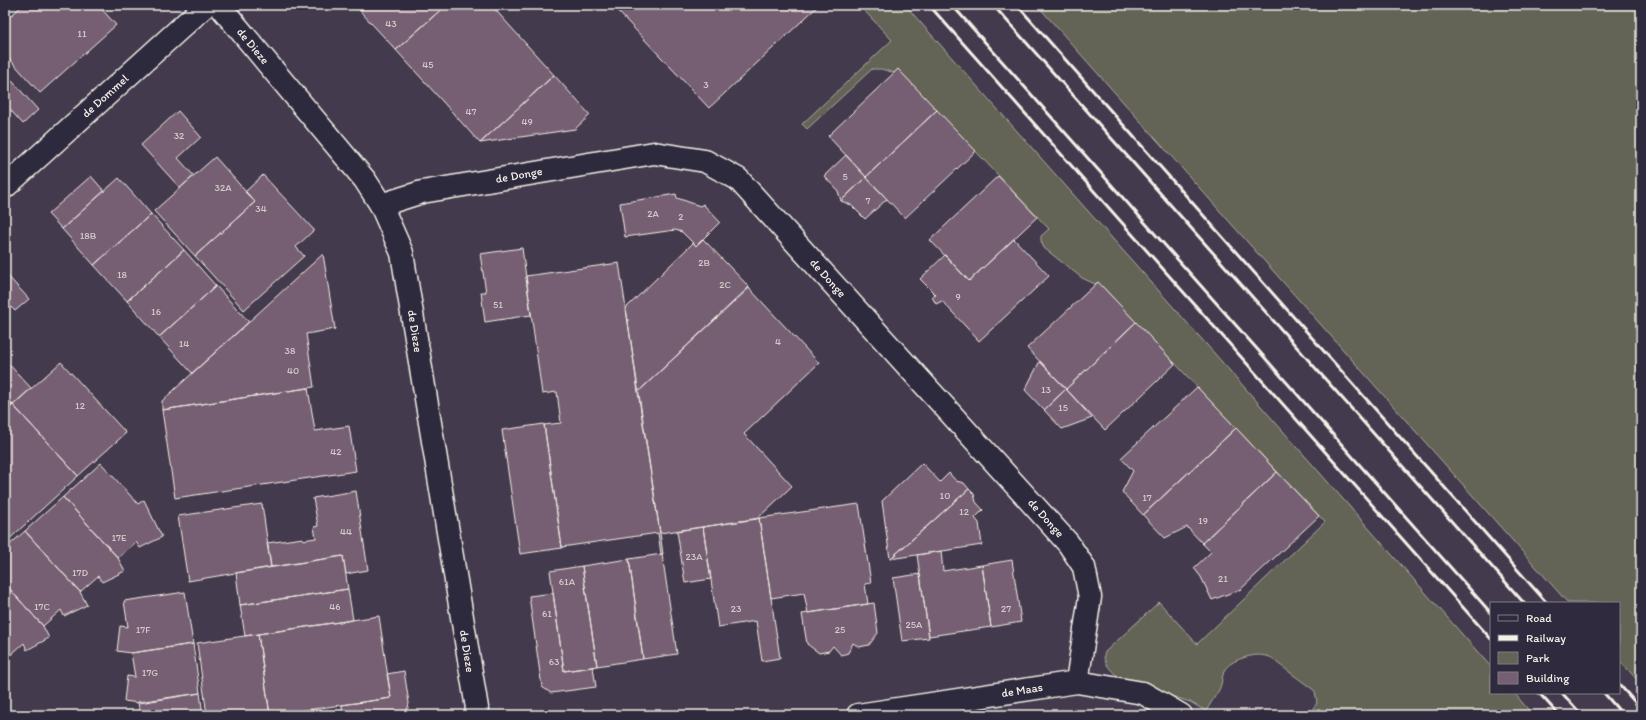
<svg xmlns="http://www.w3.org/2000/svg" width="1646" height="720" viewBox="0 0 1646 720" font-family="Itim,sans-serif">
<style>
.green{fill:#636456;stroke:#acaa9f}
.building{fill:#765f73;stroke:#f4f1e8}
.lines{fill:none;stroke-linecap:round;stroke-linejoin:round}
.street-casing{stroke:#f4f1e8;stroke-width:25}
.secondary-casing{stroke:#f4f1e8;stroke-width:25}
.street{stroke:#2f2a3d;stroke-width:22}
.secondary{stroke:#2f2a3d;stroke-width:22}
.rail{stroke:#f4f1e8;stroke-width:3}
.labels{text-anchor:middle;stroke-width:3;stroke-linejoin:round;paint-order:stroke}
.number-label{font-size:10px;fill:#d4cccb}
.street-label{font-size:12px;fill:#f4f1e8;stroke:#2f2a3d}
</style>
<rect width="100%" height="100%" fill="#443a4d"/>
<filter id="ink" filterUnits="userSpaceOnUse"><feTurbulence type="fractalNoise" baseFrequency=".025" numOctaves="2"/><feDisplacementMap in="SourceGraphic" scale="8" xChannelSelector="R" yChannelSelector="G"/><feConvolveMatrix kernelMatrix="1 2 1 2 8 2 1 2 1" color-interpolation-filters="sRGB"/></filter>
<g filter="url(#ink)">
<path class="green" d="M 859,5 L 905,5 L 1230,371 L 1491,667 L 1491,693 L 1514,693 L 1533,715 L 1308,715 L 1317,703 L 1315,691 L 1276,662 C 1272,656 1266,656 1259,655 C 1249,655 1228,661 1224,671 C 1222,677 1222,684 1219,690 C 1215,697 1210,704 1206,711 L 1190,702 L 1122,680 C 1115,674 1100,662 1105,652 L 1159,602 L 1197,644 L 1325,522 L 1098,282 L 1095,284 L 1082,278 L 1044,248 L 1041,241 L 1041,236 L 1049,229 L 899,70 L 895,73 L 881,69 L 872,69 L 807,129 L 802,124 L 892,40 Z
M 1037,5 L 1641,5 L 1641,684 L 1619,660 L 1619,603 L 1568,603 Z"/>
<path class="building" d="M 23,5 L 98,5 L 116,25 L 40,93 L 5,54 L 5,21 Z
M 355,5 L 367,5 L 360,11 Z
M 367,5 L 446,5 L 396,50 L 360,11 Z
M 446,5 L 491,5 L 554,75 L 480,143 L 396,50 Z
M 612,5 L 819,5 L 709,108 Z
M 898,69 L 937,110 L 866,177 L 828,136 Z
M 5,73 L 38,110 L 23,124 L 5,104 Z
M 554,75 L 590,115 L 575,129 L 480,143 Z
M 937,110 L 976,151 L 905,218 L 866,177 Z
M 178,111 L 201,137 L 178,158 L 194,176 L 180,188 L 141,145 Z
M 846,155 L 866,177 L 841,201 L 838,191 L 824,176 Z
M 215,157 L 255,202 L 195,256 L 154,211 Z
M 263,175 L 314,230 L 296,247 L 304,256 L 244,310 L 195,256 L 255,202 L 245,192 Z
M 91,176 L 104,191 L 62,229 L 48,214 Z
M 998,176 L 1037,217 L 969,281 L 930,240 Z
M 866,177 L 887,199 L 865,219 L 851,205 L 841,201 Z
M 119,178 L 151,214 L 94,265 L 62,229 Z
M 676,194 L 677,198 L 700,206 L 703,204 L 720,222 L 696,246 L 682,232 L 675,230 L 625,237 L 620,203 Z
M 151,214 L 184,250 L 127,301 L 94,265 Z
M 703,239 L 749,287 L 638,392 L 626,308 L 693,243 L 696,246 Z
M 1014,239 L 1049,276 L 979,341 L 942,301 L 936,304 L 932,297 L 936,295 L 920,279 L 945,255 L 969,281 Z
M 522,248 L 531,315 L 485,322 L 481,292 L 486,292 L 480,254 Z
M 184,250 L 216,286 L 159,337 L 127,301 Z
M 323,254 L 335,329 L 306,334 L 314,387 L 162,410 L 162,401 Z
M 619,263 L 660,533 L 663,554 L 661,554 L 658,533 L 562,547 L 544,425 L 561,423 L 557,392 L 542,394 L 526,276 Z
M 5,273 L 29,299 L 15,311 L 7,303 L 5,304 Z
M 1098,282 L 1136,322 L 1066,389 L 1027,348 Z
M 216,286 L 249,322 L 192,373 L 159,337 Z
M 749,288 L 819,363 L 744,434 L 792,486 L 757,519 L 660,533 L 638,392 Z
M 1136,322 L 1175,364 L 1105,430 L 1066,389 Z
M 5,360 L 31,388 L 13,405 L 5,396 Z
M 1040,361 L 1066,389 L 1044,410 L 1025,390 Z
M 61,362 L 126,433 L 78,476 L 13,405 Z
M 1197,387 L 1236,428 L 1143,515 L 1122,492 L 1133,471 L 1121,458 Z
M 308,388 L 315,431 L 349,426 L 356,471 L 175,498 L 162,410 Z
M 1066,389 L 1092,418 L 1062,429 L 1044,410 Z
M 5,398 L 12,405 L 5,412 Z
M 13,405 L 78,476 L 5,543 L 5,412 Z
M 544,424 L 562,548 L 520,554 L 502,430 Z
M 1236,428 L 1277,472 L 1202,543 L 1187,527 L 1165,538 L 1143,515 Z
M 101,463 L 138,504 L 144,500 L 162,537 L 140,548 L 136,542 L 118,558 L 63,497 Z
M 922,463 L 940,482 L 949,473 L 956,481 L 964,483 L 969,489 L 890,559 L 882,501 Z
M 1277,472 L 1319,516 L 1241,589 L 1212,600 L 1201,577 L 1194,568 L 1211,552 L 1202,543 Z
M 969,489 L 974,494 L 976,502 L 983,510 L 975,518 L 979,523 L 982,545 L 890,559 Z
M 356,491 L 368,570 L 346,574 L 343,556 L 271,567 L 267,543 L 303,538 L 303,540 L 316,538 L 314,527 L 318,526 L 313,498 Z
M 63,497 L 118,558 L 125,571 L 102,582 L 98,576 L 80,592 L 25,531 Z
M 262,504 L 271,567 L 188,581 L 178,516 Z
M 859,504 L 871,583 L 865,584 L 868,604 L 808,613 L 804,593 L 771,598 L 759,518 Z
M 759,518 L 780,658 L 762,661 L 756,621 L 718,627 L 703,527 Z
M 703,527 L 711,579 L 685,583 L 677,531 Z
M 25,531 L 80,592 L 87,605 L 64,616 L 61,610 L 43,626 L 5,584 L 5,549 Z
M 941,551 L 943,571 L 982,565 L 991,627 L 929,636 L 917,555 Z
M 662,554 L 677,654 L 643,659 L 629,559 Z
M 343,556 L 348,589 L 240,605 L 236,573 Z
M 629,559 L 643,659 L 597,666 L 582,566 Z
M 1012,560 L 1021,622 L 991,627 L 982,565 Z
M 582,566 L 597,666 L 564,671 L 550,571 Z
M 920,574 L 929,638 L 902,641 L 893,578 Z
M 5,584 L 43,626 L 49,638 L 27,650 L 24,643 L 5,660 Z
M 348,589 L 353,620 L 245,636 L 240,605 Z
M 185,592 L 193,644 L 131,653 L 117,651 L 120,626 L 128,627 L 124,601 Z
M 553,593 L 564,671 L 593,667 L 596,687 L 551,693 L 542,687 L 529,596 Z
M 874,603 L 878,633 L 869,645 L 859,647 L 853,643 L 848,653 L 841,655 L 833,646 L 829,651 L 819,653 L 807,644 L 802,614 Z
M 379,616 L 391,698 L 270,715 L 258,634 Z
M 258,634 L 270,715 L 207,715 L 197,643 Z
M 193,644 L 200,693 L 139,703 L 124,701 L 127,676 L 135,677 L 131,653 Z
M 404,671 L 409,703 L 408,708 L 405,712 L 394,715 L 343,715 L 342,705 L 391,698 L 387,674 Z
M 200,693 L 203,715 L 140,715 L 138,702 Z"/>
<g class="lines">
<g class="street-casing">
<path id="street" d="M 5,187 L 206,5
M 381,205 L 422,192 L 654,153 L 705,161 L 738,179 L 1068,543 L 1084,567 L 1090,597 L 1077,682
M 858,715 L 1077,682 L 1143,693 L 1181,715"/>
</g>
<g class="secondary-casing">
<path id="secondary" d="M 219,5 L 365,180 L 381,205 L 402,253 L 477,708 L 476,715"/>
</g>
<use href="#street" class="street"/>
<use href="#secondary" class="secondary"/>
<path class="rail" d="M 929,5 L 1491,639
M 952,5 L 1491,613
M 993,5 L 1524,603
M 1017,5 L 1547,603
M 1619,684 L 1641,709
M 1539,693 L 1559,715
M 1562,693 L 1582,715
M 1604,693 L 1623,715"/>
</g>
</g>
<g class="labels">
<g class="number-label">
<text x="391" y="27">43</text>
<text x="82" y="37">11</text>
<text x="428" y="68">45</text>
<text x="706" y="88">3</text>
<text x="471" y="115">47</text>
<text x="527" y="125">49</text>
<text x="179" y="139">32</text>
<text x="845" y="180">5</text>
<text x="223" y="191">32A</text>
<text x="868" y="204">7</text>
<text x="261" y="212">34</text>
<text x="653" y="217">2A</text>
<text x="681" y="220">2</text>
<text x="88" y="239">18B</text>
<text x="704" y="266">2B</text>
<text x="122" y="278">18</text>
<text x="725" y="288">2C</text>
<text x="958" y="300">9</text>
<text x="498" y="308">51</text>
<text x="156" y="315">16</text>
<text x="778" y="345">4</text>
<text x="184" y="347">14</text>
<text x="290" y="354">38</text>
<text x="293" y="374">40</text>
<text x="1046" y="393">13</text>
<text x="80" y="409">12</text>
<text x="1063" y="411">15</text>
<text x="336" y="455">42</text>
<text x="945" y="499">10</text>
<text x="1147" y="501">17</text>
<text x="964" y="515">12</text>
<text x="1203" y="524">19</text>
<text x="346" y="535">44</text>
<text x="119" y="541">17E</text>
<text x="694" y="560">23A</text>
<text x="80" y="576">17D</text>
<text x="1223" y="582">21</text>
<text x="567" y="585">61A</text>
<text x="42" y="610">17C</text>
<text x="335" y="610">46</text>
<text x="736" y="612">23</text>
<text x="1006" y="612">27</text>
<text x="547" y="617">61</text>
<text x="914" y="628">25A</text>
<text x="143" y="633">17F</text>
<text x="840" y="633">25</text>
<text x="554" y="665">63</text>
<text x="150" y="676">17G</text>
</g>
<g class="street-label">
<text transform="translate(253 46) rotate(50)" y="4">de Dieze</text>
<text transform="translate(105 96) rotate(-42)" y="4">de Dommel</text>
<text transform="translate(519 175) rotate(-10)" y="4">de Donge</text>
<text transform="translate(828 278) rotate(48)" y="4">de Donge</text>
<text transform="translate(415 331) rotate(81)" y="4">de Dieze</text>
<text transform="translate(1046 518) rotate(48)" y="4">de Donge</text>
<text transform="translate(467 651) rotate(81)" y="4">de Dieze</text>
<text transform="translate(1022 690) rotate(-9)" y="4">de Maas</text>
</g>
</g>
<rect width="1646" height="720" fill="none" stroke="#2f2a3d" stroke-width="20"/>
<rect x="10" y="10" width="1626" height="700" fill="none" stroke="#f4f1e8" stroke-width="1.5" filter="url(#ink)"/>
<rect x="1490" y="602" width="130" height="92" fill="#2f2a3d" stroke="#7e7a81"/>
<rect x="1498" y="615" width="20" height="6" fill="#2f2a3d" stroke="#7e7a81"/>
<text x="1526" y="622" font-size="12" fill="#f4f1e8">Road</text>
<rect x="1498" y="635" width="20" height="6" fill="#f4f1e8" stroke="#7e7a81"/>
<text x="1526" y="642" font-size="12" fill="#f4f1e8">Railway</text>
<rect x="1498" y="652" width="20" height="12" fill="#636456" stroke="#7e7a81"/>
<text x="1526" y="662" font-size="12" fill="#f4f1e8">Park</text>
<rect x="1498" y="672" width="20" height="12" fill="#765f73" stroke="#7e7a81"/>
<text x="1526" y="682" font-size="12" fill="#f4f1e8">Building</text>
</svg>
